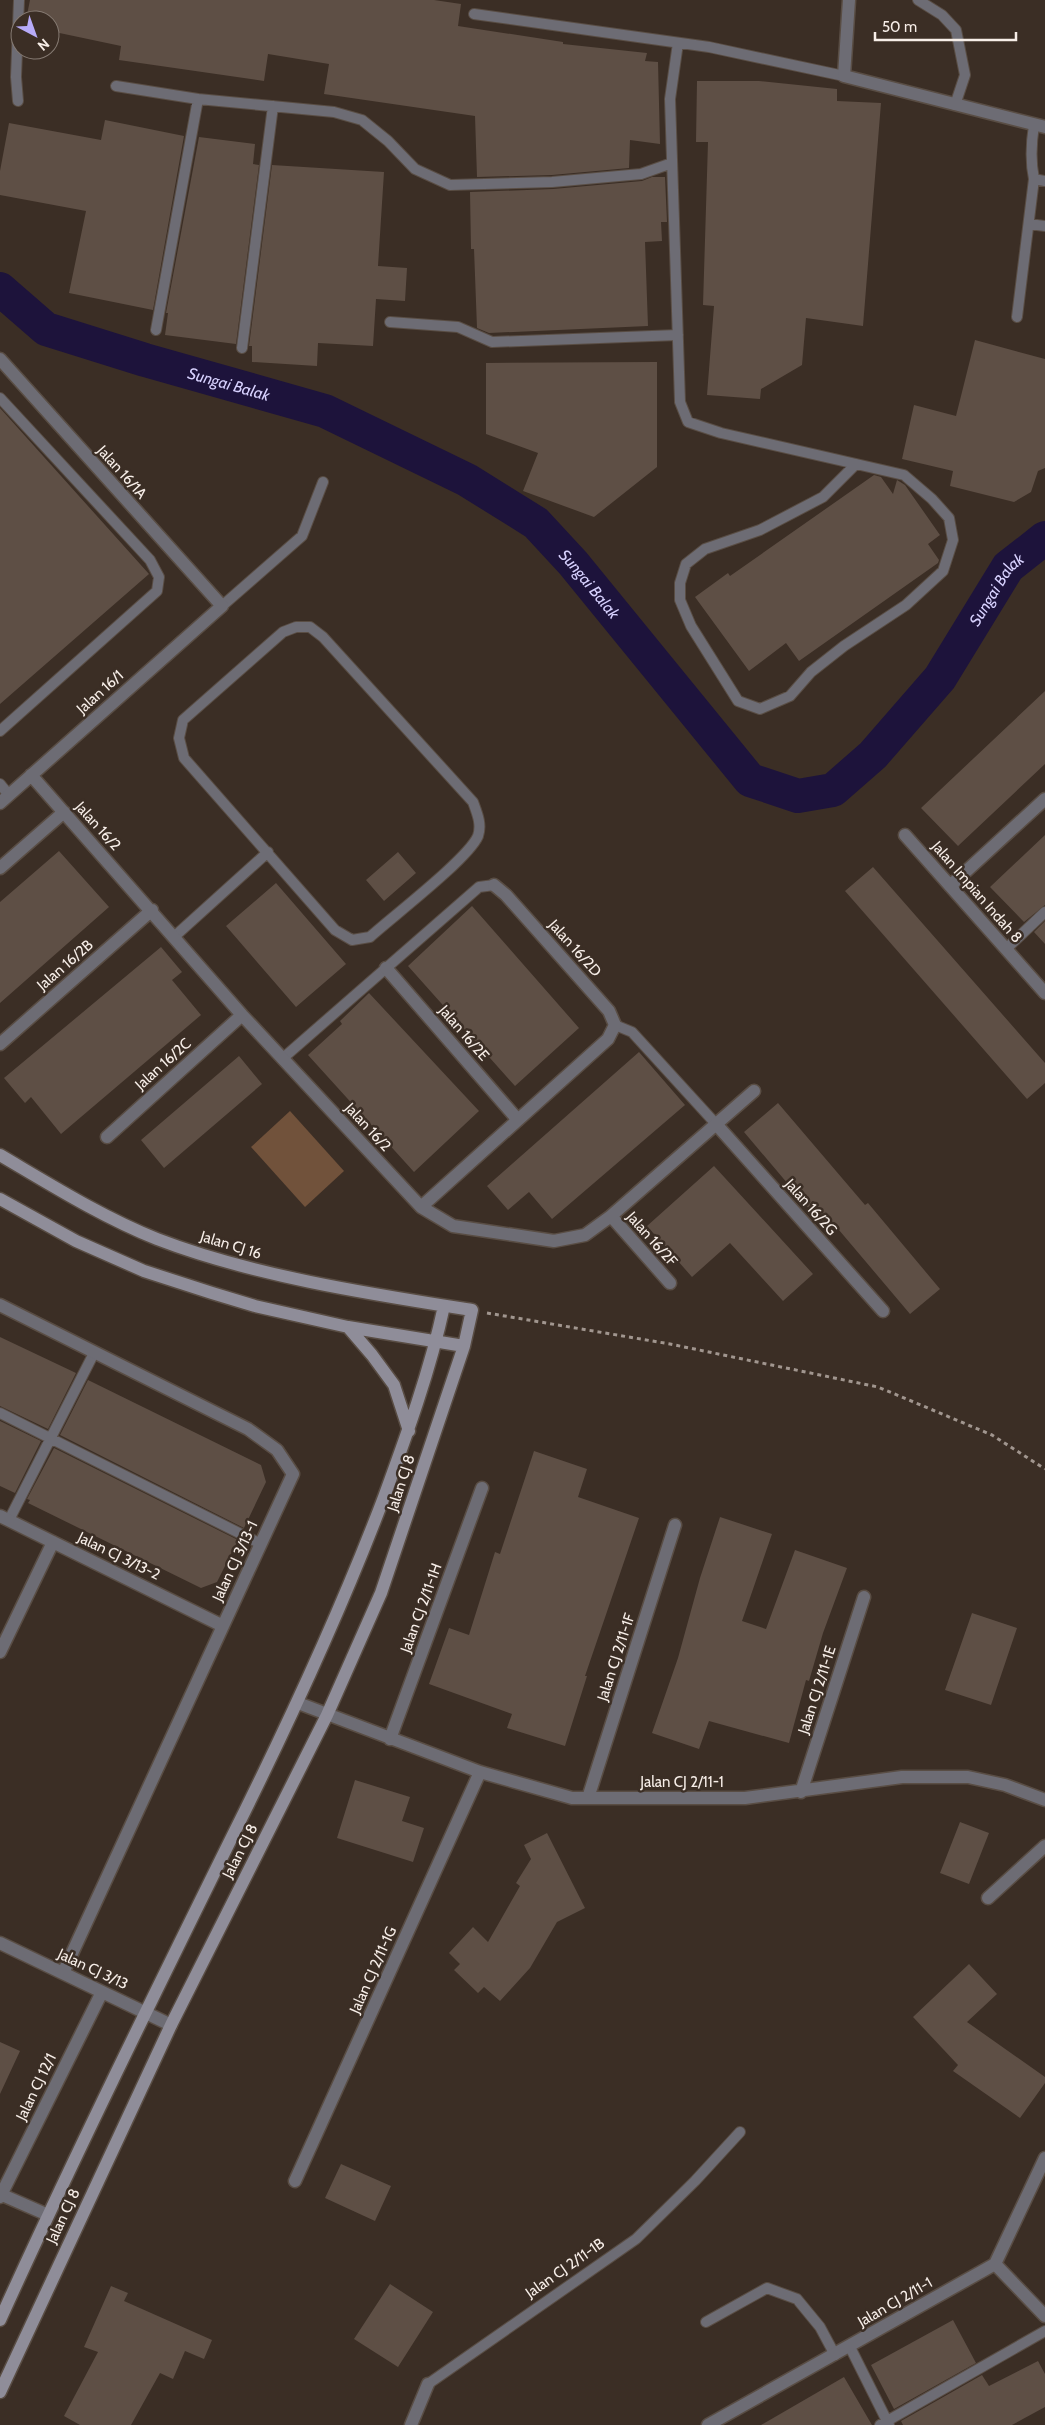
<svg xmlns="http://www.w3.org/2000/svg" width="1045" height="2425" viewBox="0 0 1045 2425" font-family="Cabin,sans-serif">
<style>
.green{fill:#71523b}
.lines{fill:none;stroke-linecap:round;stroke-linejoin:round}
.river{stroke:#1d133b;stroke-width:34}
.building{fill:#5e4f45}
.lane-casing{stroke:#594d44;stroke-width:12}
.street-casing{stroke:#594d44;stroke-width:15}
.secondary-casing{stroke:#594d44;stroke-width:15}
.path{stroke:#a1968f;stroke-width:3;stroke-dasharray:4 4;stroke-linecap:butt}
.lane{stroke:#6d6c74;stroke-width:10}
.street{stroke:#6d6c74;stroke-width:12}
.secondary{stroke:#8f8d99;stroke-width:12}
.labels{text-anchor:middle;stroke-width:5;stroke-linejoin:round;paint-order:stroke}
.street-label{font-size:15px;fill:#f7eee8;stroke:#3b2e25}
.water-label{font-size:16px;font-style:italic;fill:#d7d1fe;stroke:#3b2e25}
</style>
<rect width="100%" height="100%" fill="#3b2e25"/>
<path class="green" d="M 290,1111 L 344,1171 L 305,1207 L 251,1147 Z"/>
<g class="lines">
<path class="river" id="s1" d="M 0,289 L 46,329 L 145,360 L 325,411 L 467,480 L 536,523 L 573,563 L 750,780 L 798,796 L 833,790 L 873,755 L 940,678 L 1008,567 L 1045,538"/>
</g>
<path class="building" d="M 30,0 L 434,0 L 461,4 L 458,26 L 563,42 L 563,44 L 647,53 L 645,61 L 658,62 L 660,144 L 630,140 L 629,168 L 552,175 L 477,177 L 475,116 L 324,94 L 329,64 L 268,54 L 264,81 L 119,60 L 121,46 L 50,31 L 50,20 L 26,20 Z
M 697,81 L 759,81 L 837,89 L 837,101 L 881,103 L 863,326 L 806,318 L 802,365 L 761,389 L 760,399 L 707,395 L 714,306 L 703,305 L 708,142 L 696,142 Z
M 105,120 L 184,136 L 153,310 L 69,293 L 86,211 L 0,195 L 0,171 L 9,123 L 101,140 Z
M 199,137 L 255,144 L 253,164 L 259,165 L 236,344 L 165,335 L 168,313 L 166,313 Z
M 272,165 L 384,172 L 378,266 L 407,268 L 405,301 L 376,299 L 373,346 L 318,343 L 317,366 L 252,362 L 252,346 L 249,346 Z
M 652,177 L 665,177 L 667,222 L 661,222 L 662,241 L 645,242 L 648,326 L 489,333 L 477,328 L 474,249 L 471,249 L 470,192 L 553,189 L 642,181 Z
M 975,340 L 1045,359 L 1045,468 L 1038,471 L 1031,492 L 1014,502 L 950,486 L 953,471 L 902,459 L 914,405 L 956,416 Z
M 657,362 L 657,467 L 594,517 L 523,491 L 538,453 L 486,434 L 486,363 Z
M 0,408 L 149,574 L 0,704 Z
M 874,475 L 881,477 L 893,494 L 897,480 L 905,485 L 940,535 L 928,544 L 939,560 L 938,563 L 799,661 L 786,643 L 749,671 L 695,597 L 728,573 L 730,576 Z
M 1045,691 L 1045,764 L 958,846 L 921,808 Z
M 1045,835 L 1045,905 L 1024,922 L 990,887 Z
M 59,851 L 109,907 L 0,1003 L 0,902 Z
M 398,852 L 416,873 L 384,901 L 366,880 Z
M 873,867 L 1045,1063 L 1045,1083 L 1027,1099 L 845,891 Z
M 276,883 L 346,964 L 296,1007 L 226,926 Z
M 472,906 L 579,1028 L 515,1086 L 408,966 Z
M 1045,921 L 1045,944 L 1034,932 Z
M 161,947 L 182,972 L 172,980 L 201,1015 L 61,1134 L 31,1097 L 25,1103 L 4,1078 Z
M 369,993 L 479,1111 L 414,1172 L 308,1055 L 342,1024 L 340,1021 Z
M 639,1052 L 685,1105 L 552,1219 L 529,1192 L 508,1210 L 487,1186 Z
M 239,1056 L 262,1084 L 164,1168 L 141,1140 Z
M 778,1103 L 865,1205 L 868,1203 L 940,1289 L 910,1314 L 828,1217 L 821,1223 L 744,1132 Z
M 714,1166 L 813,1274 L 783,1301 L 730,1243 L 692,1277 L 647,1226 Z
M 0,1337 L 76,1373 L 48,1429 L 0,1406 Z
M 88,1380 L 261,1465 L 266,1482 L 244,1528 L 60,1435 Z
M 0,1421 L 41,1441 L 15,1493 L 0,1486 Z
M 54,1448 L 238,1540 L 217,1582 L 201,1588 L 28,1503 L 30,1500 L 27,1499 Z
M 534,1451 L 587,1469 L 578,1497 L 639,1518 L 585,1676 L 587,1676 L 565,1746 L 507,1728 L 512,1714 L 429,1684 L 449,1628 L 469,1635 L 495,1552 L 500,1554 Z
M 720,1517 L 772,1534 L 742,1621 L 766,1629 L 795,1550 L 847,1568 L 823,1633 L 809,1681 L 806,1680 L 789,1743 L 709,1721 L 699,1749 L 652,1733 L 678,1658 L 700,1578 Z
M 972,1613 L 1017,1628 L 991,1705 L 945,1690 Z
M 355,1780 L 410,1797 L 402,1821 L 424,1828 L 413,1862 L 337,1838 Z
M 960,1822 L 989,1833 L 969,1884 L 940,1873 Z
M 547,1833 L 585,1908 L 557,1922 L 530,1968 L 500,2001 L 484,1987 L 478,1993 L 454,1970 L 460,1964 L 449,1953 L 473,1927 L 488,1942 L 520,1886 L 516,1883 L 531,1859 L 524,1845 Z
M 969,1964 L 997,1994 L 967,2022 L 1045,2077 L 1045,2083 L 1020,2118 L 953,2071 L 958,2065 L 913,2017 Z
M 0,2042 L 20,2051 L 0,2094 Z
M 341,2164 L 391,2186 L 375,2221 L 325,2198 Z
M 390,2284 L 433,2312 L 398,2367 L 354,2339 Z
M 111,2286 L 128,2293 L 124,2301 L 212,2340 L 204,2359 L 185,2351 L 173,2379 L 160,2373 L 131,2425 L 80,2425 L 64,2416 L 98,2352 L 84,2347 Z
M 953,2320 L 976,2363 L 894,2409 L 871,2365 Z
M 1038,2361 L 1045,2374 L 1045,2407 L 1012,2425 L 903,2425 L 901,2421 L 982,2375 L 989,2386 Z
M 844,2377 L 872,2425 L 761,2425 Z"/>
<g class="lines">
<g class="lane-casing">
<path id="lane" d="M 918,0 L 942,15 L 956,30 L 965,75 L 955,105
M 474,14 L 709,47 L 844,76
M 678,43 L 670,99 L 680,402 L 688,422 L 721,433 L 904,475 L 932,499 L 949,518 L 953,540 L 943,571 L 906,605 L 844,646 L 811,672 L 790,696 L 760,709 L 738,701 L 691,626 L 680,600 L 680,583 L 686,564 L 705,549 L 760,530 L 823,497 L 856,464
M 116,86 L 198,99 L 334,112 L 362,120 L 388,141 L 415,169 L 450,185 L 552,182 L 641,174 L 672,163
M 18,101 L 16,77 L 19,0
M 1034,125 C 1031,144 1030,160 1034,179 L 1045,181
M 1029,224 L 1045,226
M 1017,317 L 1034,179
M 390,322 L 458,327 L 492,342 L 678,335
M 156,330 L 198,99
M 242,348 L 273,106
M 0,398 L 150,560 L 159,577 L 157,591 L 0,731
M 222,606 L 302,536 L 323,482
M 296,627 L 310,627 L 323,637 L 473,802 C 477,813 482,824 478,836 C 468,859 392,917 370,937 L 352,940 L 335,930 L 184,758 L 179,738 L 183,720 L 283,632 Z
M 0,784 L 9,795
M 175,936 L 268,852
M 1006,949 L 1045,912
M 615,1025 L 632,1032 L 716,1124
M 282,1059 L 479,887 L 494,885
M 0,1413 L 261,1544
M 9,1520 L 94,1353
M 706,2322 L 767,2288 L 797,2299 L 820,2327 L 835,2355
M 850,2347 L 889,2425
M 428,2384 L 636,2239 L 695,2181 L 740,2132
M 880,2425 L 1045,2331"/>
</g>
<g class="street-casing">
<path id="street" d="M 849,0 L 844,76 L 1045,127
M 0,359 L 222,606 L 0,803
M 31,775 L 242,1015 L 421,1207 L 453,1226 L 554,1241 L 585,1235 L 611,1216 L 754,1091
M 905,835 L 1045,993
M 0,868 L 64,812
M 950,886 L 1045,799
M 386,968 L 518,1120
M 0,1044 L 152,910
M 716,1124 L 883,1311
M 107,1137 L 242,1015
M 421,1207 L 608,1039 L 615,1025 L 609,1011 L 506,895 L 494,885
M 611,1216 L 670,1283
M 0,1305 L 248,1429 L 277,1450 L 293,1474 L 63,1973
M 0,1516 L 223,1626
M 0,1652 L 53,1542
M 298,1703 L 480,1772 L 572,1798 L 745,1798 L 902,1777 L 968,1777 L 1005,1785 L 1045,1800
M 390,1739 L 482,1488
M 801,1792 L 864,1597
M 588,1798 L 675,1525
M 988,1898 L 1045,1846
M 0,1943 L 171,2025
M 295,2181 L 480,1772
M 0,2194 L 48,2215
M 0,2197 L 102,1992
M 995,2264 L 1045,2316
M 411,2425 L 428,2384
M 708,2425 L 995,2264 L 1045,2158"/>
</g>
<g class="secondary-casing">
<path id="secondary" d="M 0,1155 C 51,1185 102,1217 157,1239 C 253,1276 370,1294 472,1310 L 464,1346 L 381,1593 L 327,1715 L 171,2025 L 0,2392
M 0,1199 L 76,1241 L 144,1271 L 212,1293 L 255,1306 L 348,1327 L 464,1346
M 348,1327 L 372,1355 L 394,1385 L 409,1431
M 0,2320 C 73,2159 151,2001 229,1843 C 286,1729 339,1616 384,1497 C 407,1434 430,1371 444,1306"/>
</g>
<path class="path" d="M 487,1313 L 670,1344 L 878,1387 L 992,1435 L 1045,1469"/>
<use href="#lane" class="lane"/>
<use href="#street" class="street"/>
<use href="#secondary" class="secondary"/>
</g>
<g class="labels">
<g class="street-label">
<text transform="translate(122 472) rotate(48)" y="5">Jalan 16/1A</text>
<text transform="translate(100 692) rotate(-42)" y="5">Jalan 16/1</text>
<text transform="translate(98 826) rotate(48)" y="5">Jalan 16/2</text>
<text transform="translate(977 892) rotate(49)" y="5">Jalan Impian Indah 8</text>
<text transform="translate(575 948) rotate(48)" y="5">Jalan 16/2D</text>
<text transform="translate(65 965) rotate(-41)" y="5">Jalan 16/2B</text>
<text transform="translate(464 1033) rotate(49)" y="5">Jalan 16/2E</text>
<text transform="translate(163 1064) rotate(-42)" y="5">Jalan 16/2C</text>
<text transform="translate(368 1127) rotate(47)" y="5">Jalan 16/2</text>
<text transform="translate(811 1207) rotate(48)" y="5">Jalan 16/2G</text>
<text transform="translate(652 1239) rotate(48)" y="5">Jalan 16/2F</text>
<text transform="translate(231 1245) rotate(17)" y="5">Jalan CJ 16</text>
<text transform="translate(401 1483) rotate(-72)" y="5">Jalan CJ 8</text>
<text transform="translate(119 1556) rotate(26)" y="5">Jalan CJ 3/13-2</text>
<text transform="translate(235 1561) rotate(-65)" y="5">Jalan CJ 3/13-1</text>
<text transform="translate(421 1608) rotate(-70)" y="5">Jalan CJ 2/11-1H</text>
<text transform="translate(616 1657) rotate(-72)" y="5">Jalan CJ 2/11-1F</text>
<text transform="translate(817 1690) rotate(-72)" y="5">Jalan CJ 2/11-1E</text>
<text x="682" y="1787">Jalan CJ 2/11-1</text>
<text transform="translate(240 1851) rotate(-63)" y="5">Jalan CJ 8</text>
<text transform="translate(93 1969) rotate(25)" y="5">Jalan CJ 3/13</text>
<text transform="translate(373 1970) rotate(-66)" y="5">Jalan CJ 2/11-1G</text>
<text transform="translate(36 2087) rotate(-64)" y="5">Jalan CJ 12/1</text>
<text transform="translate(63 2216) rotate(-65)" y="5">Jalan CJ 8</text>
<text transform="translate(565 2268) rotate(-35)" y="5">Jalan CJ 2/11-1B</text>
<text transform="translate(895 2302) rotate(-30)" y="5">Jalan CJ 2/11-1</text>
</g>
<g class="water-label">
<text dy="6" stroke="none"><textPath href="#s1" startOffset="252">Sungai Balak</textPath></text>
<text dy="6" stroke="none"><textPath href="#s1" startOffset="672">Sungai Balak</textPath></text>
<text dy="6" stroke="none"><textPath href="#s1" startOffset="1272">Sungai Balak</textPath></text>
</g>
</g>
<g transform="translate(35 35) rotate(139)"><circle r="24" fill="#3b2e25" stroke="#867b73"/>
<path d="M0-4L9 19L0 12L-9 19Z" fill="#b7abf8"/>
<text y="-8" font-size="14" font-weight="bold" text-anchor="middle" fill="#f7eee8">N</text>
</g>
<path d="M875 32v8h141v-8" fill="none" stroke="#f7eee8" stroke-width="2.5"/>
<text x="882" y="32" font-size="15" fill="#f7eee8" stroke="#3b2e25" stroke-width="4" paint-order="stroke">50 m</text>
</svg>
